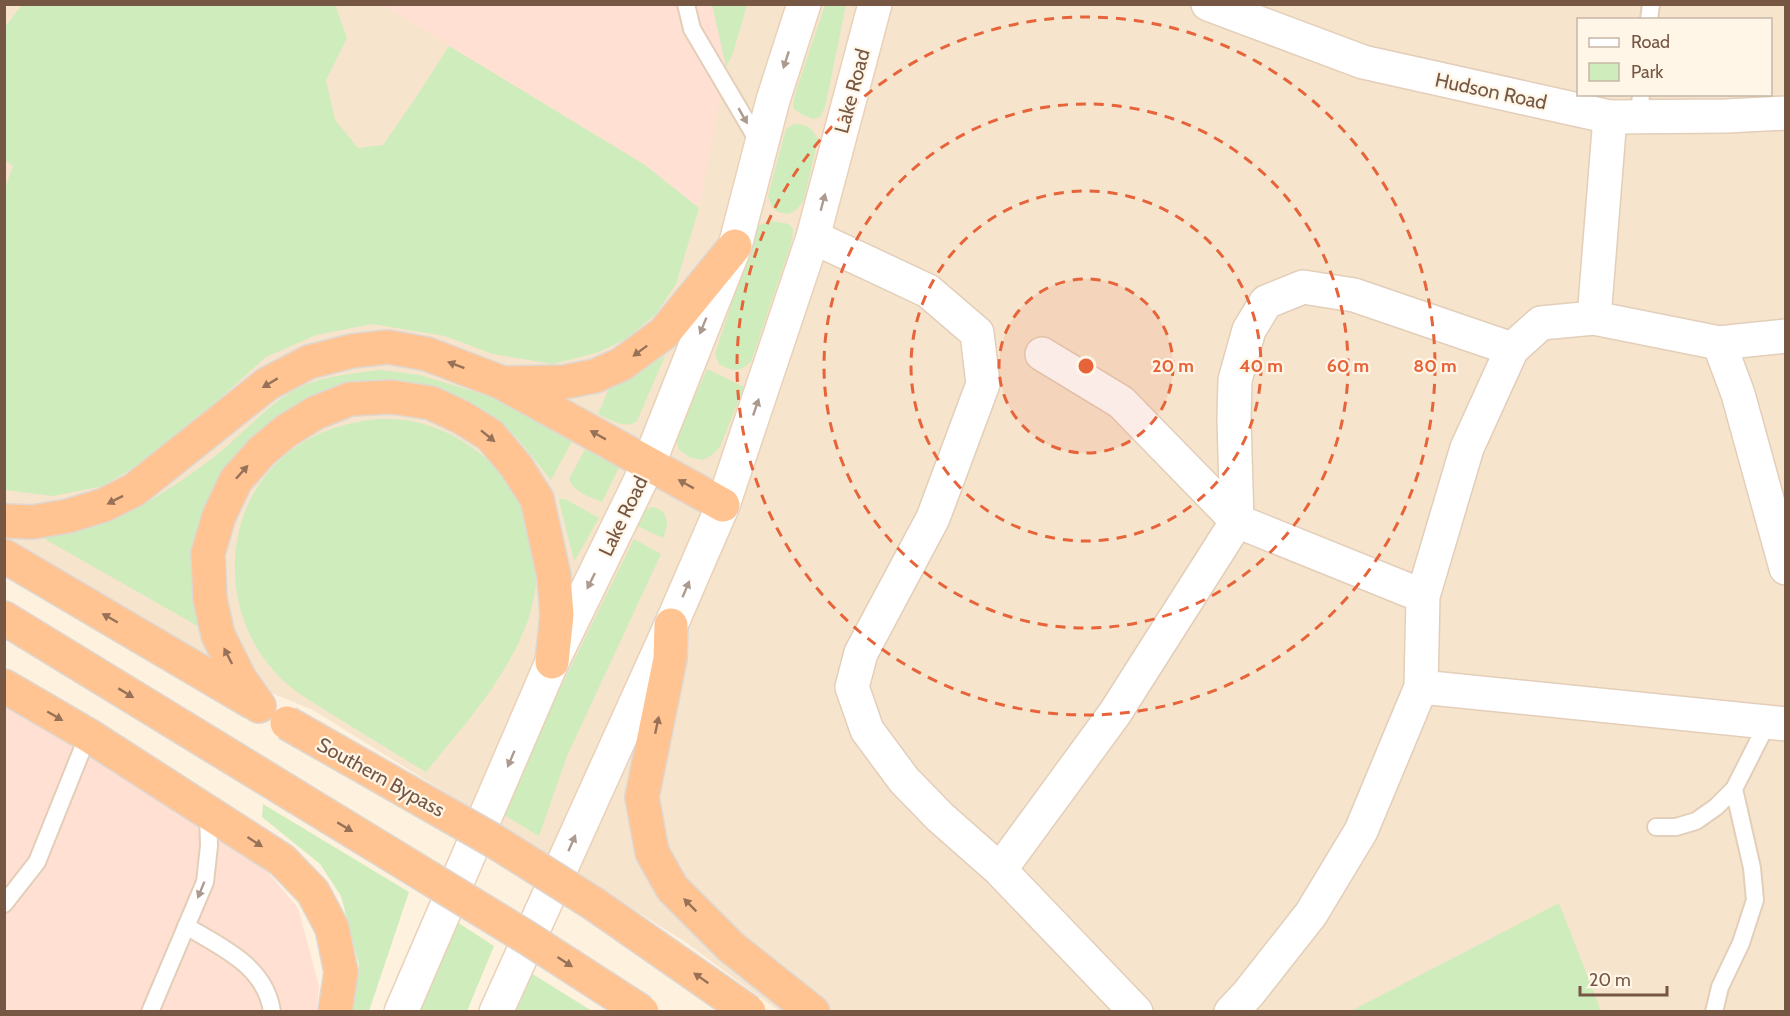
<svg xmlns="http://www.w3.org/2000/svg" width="1790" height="1016" viewBox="0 0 1790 1016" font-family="Cabin,sans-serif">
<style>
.residential{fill:#f6e4cc;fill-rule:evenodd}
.commercial{fill:#ffe0d2}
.green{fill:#cfecbc}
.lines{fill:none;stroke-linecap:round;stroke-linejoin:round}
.service-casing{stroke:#e3ceba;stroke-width:20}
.minor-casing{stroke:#e3ceba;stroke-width:36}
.tertiary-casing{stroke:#e3ceba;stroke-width:36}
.secondary-casing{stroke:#ead1b9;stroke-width:36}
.trunk-casing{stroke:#ded7d2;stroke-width:36}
.service{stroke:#fff;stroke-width:16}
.minor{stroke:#fff;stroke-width:33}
.tertiary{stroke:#fff;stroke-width:33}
.secondary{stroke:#fff;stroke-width:33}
.trunk{stroke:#ffc492;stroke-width:33}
.trunk-bridge-casing{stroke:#ded7d2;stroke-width:36;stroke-linecap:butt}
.trunk-bridge{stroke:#ffc492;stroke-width:33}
.oneway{fill:#ad9a8f}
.oneway2{fill:#987258}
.ring{fill:none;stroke:#e76339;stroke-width:3;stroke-dasharray:10 8}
.labels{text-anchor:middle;stroke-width:4.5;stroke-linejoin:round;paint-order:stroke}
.street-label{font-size:20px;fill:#765744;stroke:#fff6e7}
.centre{fill:#e76339;stroke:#fff6e7;stroke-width:3}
.ring-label{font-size:18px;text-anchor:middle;font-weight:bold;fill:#e76339;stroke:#fff6e7;stroke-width:4.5;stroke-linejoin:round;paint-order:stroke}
</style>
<rect width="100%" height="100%" fill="#fef2de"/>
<path class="residential" d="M 5,5 L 1785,5 L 1785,1011 L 779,1011 L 684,941 L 313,710 L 195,662 L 5,545 ZM 1578,20 L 1770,20 L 1770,94 L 1578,94 Z"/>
<path class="commercial" d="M 383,5 L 747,5 L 733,53 L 726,67 L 699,208 L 645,165 Z
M 4,696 L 255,857 L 298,908 L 319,986 L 317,1011 L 5,1011 Z"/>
<path class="green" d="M 335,4 L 347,38 L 326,80 L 335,120 L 358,148 L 383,145 L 417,96 L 449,46 L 645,165 L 699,208 L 676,284 L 656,314 L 626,339 L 599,352 L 553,364 L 493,354 L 445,336 L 372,324 L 316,335 L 266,357 L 160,452 L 103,486 L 53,496 L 5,490 L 4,190 L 13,166 L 5,160 L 5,27 L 22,5 Z
M 712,5 L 747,5 L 733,53 L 726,67 Z
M 825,5 L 846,5 L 825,107 L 820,117 L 813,119 L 801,114 L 793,108 L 795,94 Z
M 794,124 C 807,124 812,128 818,139 L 804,200 L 796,210 L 788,214 L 778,212 L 772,207 L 768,196 L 786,129 Z
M 770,221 L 789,224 L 793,229 L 792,241 L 751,362 C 739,372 733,372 719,364 L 715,354 L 757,226 Z
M 665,356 L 637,421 C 625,430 610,419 598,414 L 610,386 Z
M 707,369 L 744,387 L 720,447 L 712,455 L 703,460 L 691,458 L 679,450 L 676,440 Z
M 380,370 L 420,375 L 482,394 L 576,434 L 551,480 L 517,438 L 494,417 L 467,401 L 421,385 L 245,449 L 203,629 L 36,534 C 48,533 60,533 72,531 C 120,524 176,486 214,457 C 240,437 262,410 291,392 C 318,376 350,374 380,370 Z
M 378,419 C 387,419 396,419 405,420 C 457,428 502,462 523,510 C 527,520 529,531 531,541 C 533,548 535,556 536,563 C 538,580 534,601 529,617 C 508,678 465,724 426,772 C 396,754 366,735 336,717 C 315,703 291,691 274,671 C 220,611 221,513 282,458 C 310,433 342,423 378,419 Z
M 587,446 L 623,459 L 602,502 C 591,497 573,492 569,479 Z
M 560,499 L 565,499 L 599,518 L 575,560 L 574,561 L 559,501 Z
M 653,507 C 670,512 669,525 663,538 L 635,525 C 640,516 643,509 653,507 Z
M 634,539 L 661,554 L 567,756 L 539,836 L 499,812 Z
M 263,804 L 409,892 L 369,1011 L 351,1011 L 359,965 L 341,896 L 320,864 L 262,817 Z
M 1559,903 L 1601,1011 L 1351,1011 Z
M 457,922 L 494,946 L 467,1011 L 420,1012 Z
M 531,973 L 592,1011 L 514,1012 Z"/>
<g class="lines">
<g class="service-casing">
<path id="service" d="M 686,4 L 692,29 L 761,146
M 1649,20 L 1651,4
M 1639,117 L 1641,94
M 1656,827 L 1676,827 L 1696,821 L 1716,807 L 1734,789 L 1768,722
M 4,904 L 37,862 L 88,735
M 186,926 C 221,947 266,966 272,1012
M 150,1012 L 205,882 L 209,846 L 208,812
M 1714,1012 L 1720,987 L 1741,943 L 1755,900 L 1752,868 L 1734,789"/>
</g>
<g class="minor-casing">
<path id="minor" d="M 813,237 L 928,291 L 977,333 L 983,384 L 933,518 L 861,653 L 852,687 L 867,730 L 904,780 L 940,817 L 1000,870 L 1136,1012
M 1594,318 L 1610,117
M 1719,343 L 1738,394 L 1786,568
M 1042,354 L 1121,402 L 1237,521 L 1423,596
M 1421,687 L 1786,724
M 1000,870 L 1115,713 L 1237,521 L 1234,420 L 1235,380 L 1249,330 L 1266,302 L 1303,287 L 1354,295 L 1512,349
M 1231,1012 L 1248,994 L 1311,914 L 1361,831 L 1421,687 L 1423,596 L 1467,448 L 1512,349 L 1541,323 L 1594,318 L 1719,343 L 1786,336"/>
</g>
<g class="tertiary-casing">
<path id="tertiary" d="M 1208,4 L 1363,62 L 1610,117 L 1726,116 L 1786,113"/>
</g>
<g class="secondary-casing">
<path id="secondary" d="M 401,1012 L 552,662 L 649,463 L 735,246 L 773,100 L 804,4
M 496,1012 L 671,625 L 723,505 L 813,237 L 875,4"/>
</g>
<g class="trunk-casing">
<path id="trunk" d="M 504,384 L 723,505
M 4,521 L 33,522 L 68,516 L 104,505 L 134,490 L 267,384 L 309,362 L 352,351 L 388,347 L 427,354 L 503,383 L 564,382 L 595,376 L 622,364 L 664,333 L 735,246
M 4,556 L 252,702
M 4,618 L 295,796
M 671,625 L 670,659 L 642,797 L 652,852 L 672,888 L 731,947 L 813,1012
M 4,686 L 88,735 L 282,860 L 313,892 L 332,928 L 341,972 L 335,1012
M 259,706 L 240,679 L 218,635 L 210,599 L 208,553 L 219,516 L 236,480 L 262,451 L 286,431 L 315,413 L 350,399 L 392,397 L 431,403 L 461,417 L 490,435 L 516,466 L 537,499 L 554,576 L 557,615 L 552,662"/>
</g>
<use href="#service" class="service"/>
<use href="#minor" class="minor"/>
<use href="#tertiary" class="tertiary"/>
<use href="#secondary" class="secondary"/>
<use href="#trunk" class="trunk"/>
<g class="trunk-bridge-casing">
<path id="trunk-bridge" d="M 287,723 L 494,841 L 594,904 L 749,1012
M 295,796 L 529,939 L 642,1012"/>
</g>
<use href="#trunk-bridge" class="trunk-bridge"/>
</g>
<defs><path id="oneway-solid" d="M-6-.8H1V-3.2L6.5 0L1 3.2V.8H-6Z" transform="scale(1.5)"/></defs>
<g class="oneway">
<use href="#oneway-solid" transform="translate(786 60) rotate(108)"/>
<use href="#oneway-solid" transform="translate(743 116) rotate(60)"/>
<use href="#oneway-solid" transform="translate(823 202) rotate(-75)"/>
<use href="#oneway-solid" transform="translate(703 326) rotate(112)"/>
<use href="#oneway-solid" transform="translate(756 407) rotate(-71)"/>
<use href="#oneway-solid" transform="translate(591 581) rotate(116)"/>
<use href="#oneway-solid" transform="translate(686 589) rotate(-67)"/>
<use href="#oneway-solid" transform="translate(511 759) rotate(113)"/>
<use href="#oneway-solid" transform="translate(572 843) rotate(-66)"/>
<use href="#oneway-solid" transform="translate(201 890) rotate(112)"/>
</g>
<g class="oneway2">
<use href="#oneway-solid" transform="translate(640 351) rotate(143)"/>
<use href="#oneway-solid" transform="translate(456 365) rotate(-159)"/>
<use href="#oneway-solid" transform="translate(270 383) rotate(149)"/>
<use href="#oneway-solid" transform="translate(598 435) rotate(-151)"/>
<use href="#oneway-solid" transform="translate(488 436) rotate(39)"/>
<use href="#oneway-solid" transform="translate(242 472) rotate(-48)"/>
<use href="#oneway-solid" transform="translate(686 484) rotate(-151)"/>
<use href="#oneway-solid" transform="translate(115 500) rotate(153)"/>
<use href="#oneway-solid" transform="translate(110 618) rotate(-150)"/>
<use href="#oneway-solid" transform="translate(228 656) rotate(-117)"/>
<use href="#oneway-solid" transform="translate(126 693) rotate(31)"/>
<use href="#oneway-solid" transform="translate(55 716) rotate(30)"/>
<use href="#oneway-solid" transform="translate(657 725) rotate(-78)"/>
<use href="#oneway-solid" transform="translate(345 827) rotate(31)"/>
<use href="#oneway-solid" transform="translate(255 842) rotate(33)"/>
<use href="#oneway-solid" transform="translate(690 905) rotate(-135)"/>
<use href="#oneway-solid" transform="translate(565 962) rotate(33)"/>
<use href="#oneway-solid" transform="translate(701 978) rotate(-145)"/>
</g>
<circle cx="1086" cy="366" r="87" fill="#e76339" fill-opacity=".12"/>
<g class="ring">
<circle cx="1086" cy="366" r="87"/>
<circle cx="1086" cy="366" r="175"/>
<circle cx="1086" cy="366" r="262"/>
<circle cx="1086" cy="366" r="349"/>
</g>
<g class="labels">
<g class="street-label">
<text transform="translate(852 91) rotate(-75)" y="7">Lake Road</text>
<text transform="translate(1491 91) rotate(12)" y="7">Hudson Road</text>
<text transform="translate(623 516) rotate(-64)" y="7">Lake Road</text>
<text transform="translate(381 777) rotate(29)" y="7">Southern Bypass</text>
</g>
</g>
<circle cx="1086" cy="366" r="9" class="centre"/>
<g class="ring-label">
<text x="1173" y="372">20 m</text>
<text x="1261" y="372">40 m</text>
<text x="1348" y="372">60 m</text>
<text x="1435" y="372">80 m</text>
</g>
<rect width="1790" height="1016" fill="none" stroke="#765744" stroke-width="12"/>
<rect x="1577" y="18" width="195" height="78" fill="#fff6e7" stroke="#c8b6a6" stroke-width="1.5"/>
<rect x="1589" y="38" width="30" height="9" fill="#ffffff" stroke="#c8b6a6" stroke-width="1.5"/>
<text x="1631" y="48" font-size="18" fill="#765744">Road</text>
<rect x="1589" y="63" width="30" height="18" fill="#cfecbc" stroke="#c8b6a6" stroke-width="1.5"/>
<text x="1631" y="78" font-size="18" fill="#765744">Park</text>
<path d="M1580 986v9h87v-9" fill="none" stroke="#765744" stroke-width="3"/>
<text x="1589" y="986" font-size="18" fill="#765744" stroke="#fff6e7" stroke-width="4.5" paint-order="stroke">20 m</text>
</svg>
